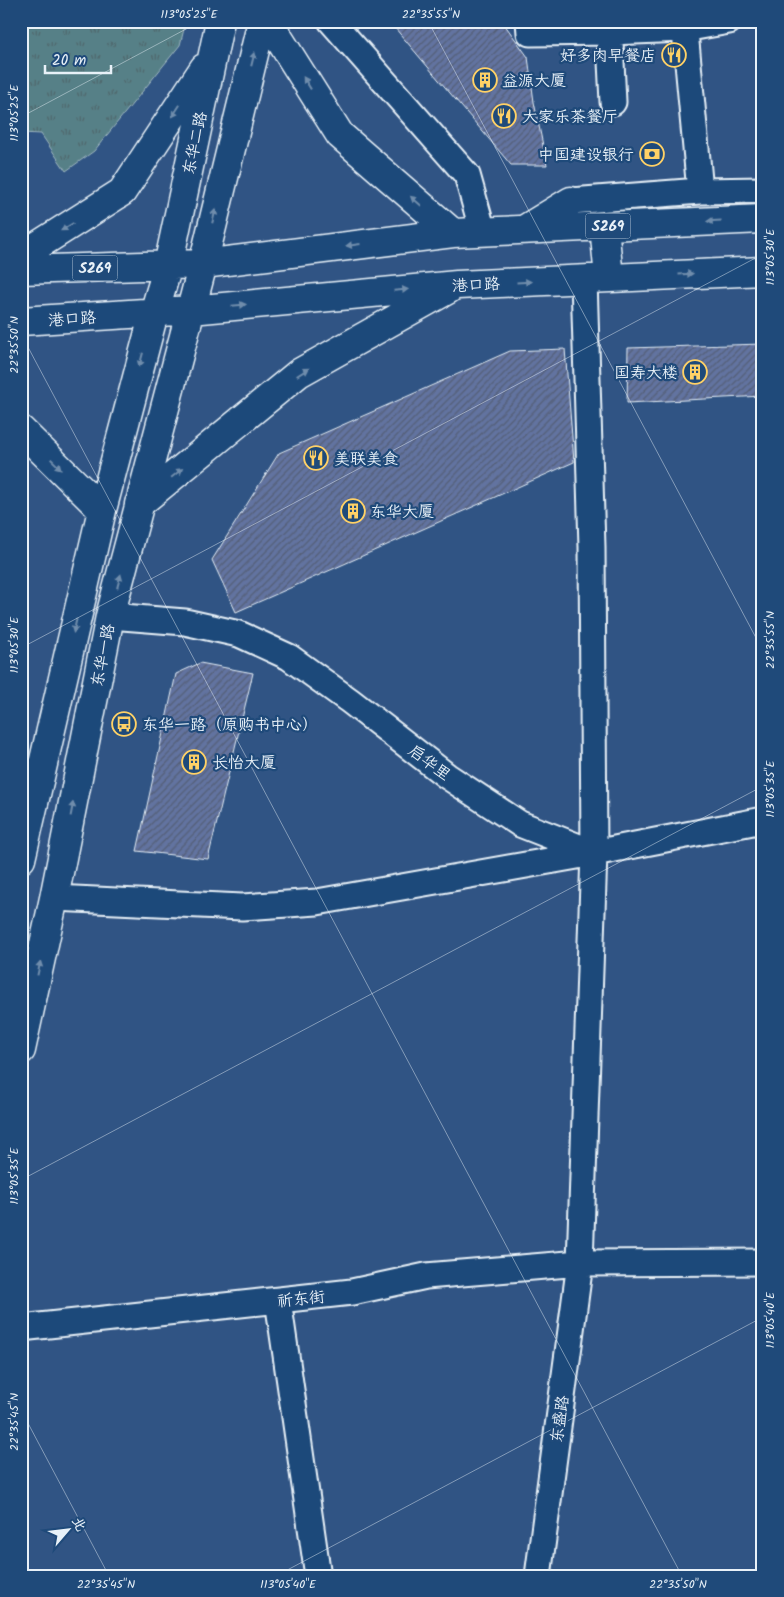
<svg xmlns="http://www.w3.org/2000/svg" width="784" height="1597" viewBox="0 0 784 1597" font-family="Kalam,'LXGW WenKai TC',sans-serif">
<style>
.park{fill:url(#park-tufts);stroke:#a0b8c0}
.building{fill:url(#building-hatch);stroke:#e8f1f8}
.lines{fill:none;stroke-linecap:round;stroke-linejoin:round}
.minor-casing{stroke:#e8f1f8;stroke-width:29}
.major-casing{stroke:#e8f1f8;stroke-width:31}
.minor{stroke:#1f4a7a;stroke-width:25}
.major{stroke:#1f4a7a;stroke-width:28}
.oneway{fill:#6f8dac}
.ticks{fill:none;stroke:#e8f1f8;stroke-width:1;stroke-opacity:0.45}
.labels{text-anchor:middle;stroke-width:4.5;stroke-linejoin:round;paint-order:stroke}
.shield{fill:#1f4a7a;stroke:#acbfd2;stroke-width:1}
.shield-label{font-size:15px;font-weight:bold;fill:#e8f1f8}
.poi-label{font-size:16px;fill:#e8f1f8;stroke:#1f4a7a;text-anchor:start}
.street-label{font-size:16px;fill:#e8f1f8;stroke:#1f4a7a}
.neatline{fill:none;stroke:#e8f1f8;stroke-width:2}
.ticks-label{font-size:12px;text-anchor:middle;fill:#e8f1f8}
</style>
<defs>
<pattern id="park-tufts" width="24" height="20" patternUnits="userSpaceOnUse" patternTransform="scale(1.25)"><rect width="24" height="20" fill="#578087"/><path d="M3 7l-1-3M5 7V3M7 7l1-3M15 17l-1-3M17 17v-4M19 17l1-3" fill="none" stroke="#4f676c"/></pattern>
<pattern id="building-hatch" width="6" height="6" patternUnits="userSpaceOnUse" patternTransform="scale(1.25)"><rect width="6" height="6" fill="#6273a0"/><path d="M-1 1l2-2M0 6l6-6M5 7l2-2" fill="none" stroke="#545e75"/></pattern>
</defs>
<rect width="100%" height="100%" fill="#305484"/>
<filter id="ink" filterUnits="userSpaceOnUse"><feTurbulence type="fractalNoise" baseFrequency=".02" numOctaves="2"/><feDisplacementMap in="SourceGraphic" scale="10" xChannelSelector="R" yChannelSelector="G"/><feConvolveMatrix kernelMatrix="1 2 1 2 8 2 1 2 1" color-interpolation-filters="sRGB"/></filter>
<g filter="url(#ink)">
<path class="park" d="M 21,21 L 186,21 L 180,45 L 94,151 L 66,171 L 41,134 L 21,133 Z"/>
<path class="building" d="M 389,21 L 502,21 L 528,57 L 534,102 L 547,165 L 511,165 Z
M 763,344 L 763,396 L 627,403 L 628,348 Z
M 565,349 L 574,462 L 236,612 L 212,560 L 279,453 L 510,351 Z
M 200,663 L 253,673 L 208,859 L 137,851 L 176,674 Z"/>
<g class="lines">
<g class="minor-casing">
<path id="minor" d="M 331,21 L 467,175 L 483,232
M 529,21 L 530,33 L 610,32 L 684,29 L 729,21
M 609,21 L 613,102
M 684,21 L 700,191
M 571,201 L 700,191 L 763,190
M 110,616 L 185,622 L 239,634 L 289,657 L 350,701 L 447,776 L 520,824 L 594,853 L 763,820
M 54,898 L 242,907 L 317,902 L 594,853
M 278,1300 L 318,1576
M 21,1328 L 352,1292 L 426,1276 L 580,1263 L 763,1262
M 538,1576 L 580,1263 L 594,853 L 592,547 L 584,279"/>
</g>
<g class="major-casing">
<path id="major" d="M 268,21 L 340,135 L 453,233
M 604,226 L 609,278
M 525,229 L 571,201
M 21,256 L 122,192 L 204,68
M 21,270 L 203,264 L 453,233 L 763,219
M 21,321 L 191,310 L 457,285 L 763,271
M 21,430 L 102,510
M 139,504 L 299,373 L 449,289
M 21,859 L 102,510 L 154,313 L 168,266 L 220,21
M 21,1050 L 54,898 L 110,616 L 203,264 L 262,21"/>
</g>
<use href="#minor" class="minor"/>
<use href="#major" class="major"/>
</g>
<defs><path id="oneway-solid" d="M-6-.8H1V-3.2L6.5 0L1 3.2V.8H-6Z" transform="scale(1.25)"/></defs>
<g class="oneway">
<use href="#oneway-solid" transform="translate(253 59) rotate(-76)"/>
<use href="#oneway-solid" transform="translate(307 83) rotate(-122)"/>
<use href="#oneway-solid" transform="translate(176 111) rotate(123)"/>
<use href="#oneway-solid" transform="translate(416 201) rotate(-139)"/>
<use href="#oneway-solid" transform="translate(214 216) rotate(-76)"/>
<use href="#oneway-solid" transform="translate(714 221) rotate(177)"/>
<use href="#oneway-solid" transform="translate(67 227) rotate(148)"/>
<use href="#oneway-solid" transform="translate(353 245) rotate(173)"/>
<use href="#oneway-solid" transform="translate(686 274) rotate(-3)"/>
<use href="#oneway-solid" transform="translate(524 282) rotate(-3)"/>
<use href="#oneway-solid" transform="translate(401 290) rotate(-5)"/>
<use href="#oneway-solid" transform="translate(239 305) rotate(-5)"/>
<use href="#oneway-solid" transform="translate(141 360) rotate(105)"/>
<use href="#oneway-solid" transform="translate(303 372) rotate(-32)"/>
<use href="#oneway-solid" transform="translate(56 464) rotate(45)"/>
<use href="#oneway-solid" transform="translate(177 473) rotate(-39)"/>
<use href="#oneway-solid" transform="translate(119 581) rotate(-75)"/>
<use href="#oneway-solid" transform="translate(75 626) rotate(103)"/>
<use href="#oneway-solid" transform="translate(72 809) rotate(-79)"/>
<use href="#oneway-solid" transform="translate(39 968) rotate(-78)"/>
</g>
</g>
<path class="ticks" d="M 428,21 L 763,651M 21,117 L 201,21M 21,334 L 682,1576M 21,648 L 763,254M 21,1180 L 763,786M 21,1410 L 109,1576M 276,1576 L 763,1317"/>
<defs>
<g id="restaurant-ring" transform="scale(1.25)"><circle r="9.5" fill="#1f4a7a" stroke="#ffd166" stroke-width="1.5"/><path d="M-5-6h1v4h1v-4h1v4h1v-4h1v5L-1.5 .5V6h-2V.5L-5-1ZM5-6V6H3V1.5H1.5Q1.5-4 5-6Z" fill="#ffd166"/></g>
<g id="building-ring" transform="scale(1.25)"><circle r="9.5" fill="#1f4a7a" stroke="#ffd166" stroke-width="1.5"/><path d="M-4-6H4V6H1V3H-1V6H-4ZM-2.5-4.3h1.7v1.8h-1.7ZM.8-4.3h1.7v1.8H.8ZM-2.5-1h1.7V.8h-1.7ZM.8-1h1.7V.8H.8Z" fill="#ffd166"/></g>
<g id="bank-ring" transform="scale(1.25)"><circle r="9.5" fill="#1f4a7a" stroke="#ffd166" stroke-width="1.5"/><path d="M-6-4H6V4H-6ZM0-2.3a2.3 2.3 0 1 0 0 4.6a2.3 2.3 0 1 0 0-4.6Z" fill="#ffd166"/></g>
<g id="bus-ring" transform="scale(1.25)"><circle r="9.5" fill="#1f4a7a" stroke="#ffd166" stroke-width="1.5"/><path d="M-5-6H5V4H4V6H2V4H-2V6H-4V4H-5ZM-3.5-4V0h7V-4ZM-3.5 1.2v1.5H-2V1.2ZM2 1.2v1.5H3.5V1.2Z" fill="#ffd166"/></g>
</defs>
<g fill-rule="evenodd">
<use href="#restaurant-ring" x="674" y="55"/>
<use href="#building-ring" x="485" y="80"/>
<use href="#restaurant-ring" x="504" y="116"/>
<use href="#bank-ring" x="652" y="154"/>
<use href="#building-ring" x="695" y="372"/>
<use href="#restaurant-ring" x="316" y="458"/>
<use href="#building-ring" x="353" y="511"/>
<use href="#bus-ring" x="124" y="724"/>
<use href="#building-ring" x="194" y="762"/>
</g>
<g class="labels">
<g class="shield">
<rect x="585.5" y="213.5" width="45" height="25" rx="4"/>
<rect x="72.5" y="255.5" width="45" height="25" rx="4"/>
</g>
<g class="shield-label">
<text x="608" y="231">S269</text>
<text x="95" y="273">S269</text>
</g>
<g class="poi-label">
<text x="656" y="61" text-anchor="end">好多肉早餐店</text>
<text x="502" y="86">益源大厦</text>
<text x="522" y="122">大家乐茶餐厅</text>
<text x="634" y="160" text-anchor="end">中国建设银行</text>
<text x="678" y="378" text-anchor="end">国寿大楼</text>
<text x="334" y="464">美联美食</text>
<text x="370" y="517">东华大厦</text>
<text x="142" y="730">东华一路（原购书中心）</text>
<text x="212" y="768">长怡大厦</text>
</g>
<g class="street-label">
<text transform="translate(194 143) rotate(-78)" y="6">东华二路</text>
<text transform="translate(476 284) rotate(-3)" y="6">港口路</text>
<text transform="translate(72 318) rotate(-4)" y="6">港口路</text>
<text transform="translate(102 655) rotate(-79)" y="6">东华一路</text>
<text transform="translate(430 762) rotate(37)" y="6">启华里</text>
<text transform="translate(301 1298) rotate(-6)" y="6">祈东街</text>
<text transform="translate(559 1419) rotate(-82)" y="6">东盛路</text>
</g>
</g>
<rect width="784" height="1597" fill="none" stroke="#1f4a7a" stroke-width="55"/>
<g transform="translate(68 1530) rotate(62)" stroke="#1f4a7a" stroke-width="4" paint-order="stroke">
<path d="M0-4L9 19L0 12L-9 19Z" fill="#e8f1f8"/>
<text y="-8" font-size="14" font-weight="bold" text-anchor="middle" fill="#e8f1f8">北</text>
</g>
<path d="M45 65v8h66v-8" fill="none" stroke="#e8f1f8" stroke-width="2.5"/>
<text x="52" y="65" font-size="15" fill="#e8f1f8" stroke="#1f4a7a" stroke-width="4" paint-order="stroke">20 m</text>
<rect x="28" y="28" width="728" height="1542" class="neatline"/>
<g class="ticks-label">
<text x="189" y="18">113°05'25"E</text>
<text x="431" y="18">22°35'55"N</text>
<text transform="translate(14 113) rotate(-90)" y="4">113°05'25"E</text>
<text transform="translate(770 257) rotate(-90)" y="4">113°05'30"E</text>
<text transform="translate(14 345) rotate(-90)" y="4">22°35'50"N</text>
<text transform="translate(770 640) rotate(-90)" y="4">22°35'55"N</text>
<text transform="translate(14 645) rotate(-90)" y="4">113°05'30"E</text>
<text transform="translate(770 789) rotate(-90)" y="4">113°05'35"E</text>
<text transform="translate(14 1176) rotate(-90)" y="4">113°05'35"E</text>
<text transform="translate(770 1320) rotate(-90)" y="4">113°05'40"E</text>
<text transform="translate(14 1422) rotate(-90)" y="4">22°35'45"N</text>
<text x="106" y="1588">22°35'45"N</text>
<text x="288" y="1588">113°05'40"E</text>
<text x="678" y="1588">22°35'50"N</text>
</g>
</svg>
